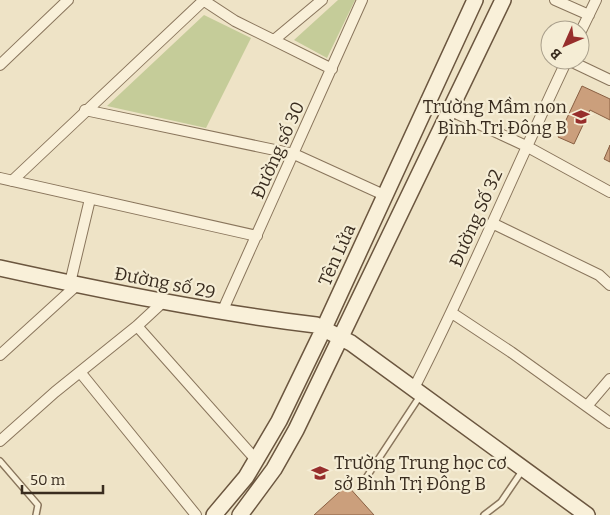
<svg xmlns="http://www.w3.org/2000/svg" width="610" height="515" viewBox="0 0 610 515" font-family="Bitter,serif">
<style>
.green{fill:#c5cc99}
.building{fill:#cb9f7c;stroke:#885f42}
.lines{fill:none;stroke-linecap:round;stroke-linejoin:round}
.lane-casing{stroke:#89755c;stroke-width:8}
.street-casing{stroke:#89755c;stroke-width:12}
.secondary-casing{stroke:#6b563f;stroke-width:18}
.lane{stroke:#f9f0d9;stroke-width:5}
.street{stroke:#f9f0d9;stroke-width:10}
.secondary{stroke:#f9f0d9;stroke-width:15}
.labels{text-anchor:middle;stroke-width:4.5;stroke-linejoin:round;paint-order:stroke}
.poi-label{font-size:18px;fill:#392c1f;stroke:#f5edd5;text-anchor:end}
.street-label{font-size:18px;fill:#392c1f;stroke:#f5edd5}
</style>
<rect width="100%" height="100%" fill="#eee3c6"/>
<path class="green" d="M 338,0 L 355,0 L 327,58 L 294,40 Z
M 204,15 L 251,38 L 206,128 L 107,106 Z"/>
<path class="building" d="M 582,86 L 610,99 L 610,120 L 590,110 L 574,144 L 558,137 Z
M 610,145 L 610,162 L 604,159 Z
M 347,485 L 374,515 L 314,515 Z"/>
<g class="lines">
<g class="lane-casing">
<path id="lane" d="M 0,461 L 38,505 L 36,515
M 362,484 L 420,396
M 484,515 L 501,502 L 522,471"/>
</g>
<g class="street-casing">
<path id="street" d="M 203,0 L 235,21 L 332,69
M 555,0 L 589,15
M 580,33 L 596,0
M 274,40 L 322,0
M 568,60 L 610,80
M 0,65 L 68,0
M 85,110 L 294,154 L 384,195
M 449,110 L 526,146 L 610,192
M 0,178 L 257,236
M 12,181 L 204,0
M 492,223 L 599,275 L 610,285
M 70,283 L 90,199
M 222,312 L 362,0
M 452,313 L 511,352 L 610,423
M 137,326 L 257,461
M 0,355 L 77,285
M 80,372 L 196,515
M 414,388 C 469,281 515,169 567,60
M 587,406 L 610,379
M 0,441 L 55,392 L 137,326 L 164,301"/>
</g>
<g class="secondary-casing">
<path id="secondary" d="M 0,268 C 105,291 209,312 316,325 L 351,343 L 587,515
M 214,515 L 246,477 L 279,421 L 324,328 L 475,0
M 240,515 L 274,469 L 296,430 L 503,0"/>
</g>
<use href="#lane" class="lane"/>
<use href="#street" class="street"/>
<use href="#secondary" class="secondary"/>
</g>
<defs>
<g id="school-bare" transform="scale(1.35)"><path d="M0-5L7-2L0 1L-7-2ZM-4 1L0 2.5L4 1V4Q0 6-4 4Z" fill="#972e2c" stroke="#f5edd5" stroke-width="2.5" paint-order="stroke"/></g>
</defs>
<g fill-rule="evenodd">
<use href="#school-bare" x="581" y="117"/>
<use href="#school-bare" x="320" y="473"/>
</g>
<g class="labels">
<g class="poi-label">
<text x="567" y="113">Trường Mầm non<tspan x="567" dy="21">Bình Trị Đông B</tspan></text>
<text x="334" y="469" text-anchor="start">Trường Trung học cơ<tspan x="334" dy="21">sở Bình Trị Đông B</tspan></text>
</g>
<g class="street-label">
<text transform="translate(278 150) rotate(-66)" y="6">Đường số 30</text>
<text transform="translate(476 218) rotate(-66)" y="6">Đường Số 32</text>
<text transform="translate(337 255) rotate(-66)" y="6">Tên Lửa</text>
<text transform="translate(165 283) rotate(11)" y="6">Đường số 29</text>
</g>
</g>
<g transform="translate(565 45) rotate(225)"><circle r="24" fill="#f5edd5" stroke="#aaa08c"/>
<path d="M0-4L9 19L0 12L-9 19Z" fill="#972e2c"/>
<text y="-8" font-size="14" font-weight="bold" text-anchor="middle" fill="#392c1f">B</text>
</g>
<path d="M22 485v8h81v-8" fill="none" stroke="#392c1f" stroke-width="2.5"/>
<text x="30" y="485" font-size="15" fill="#392c1f" stroke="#f5edd5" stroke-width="4" paint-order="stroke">50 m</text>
</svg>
